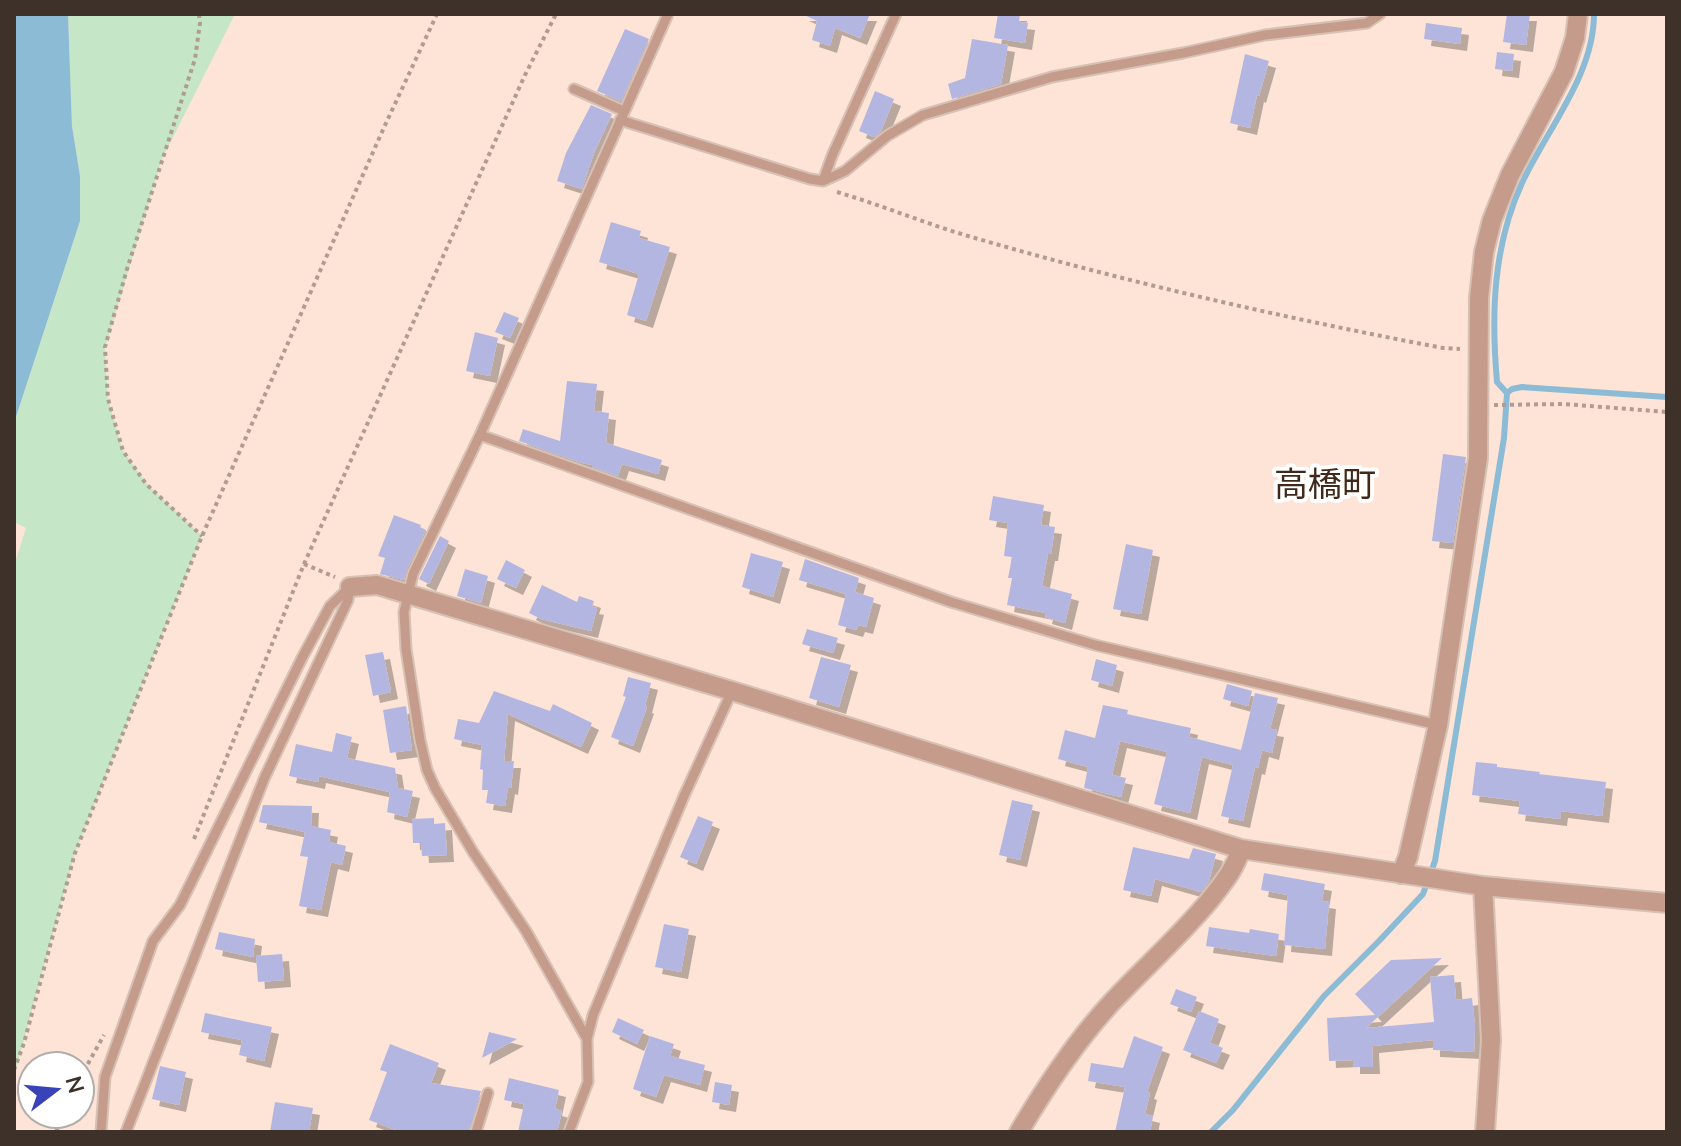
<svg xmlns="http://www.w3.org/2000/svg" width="1681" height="1146" viewBox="0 0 1681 1146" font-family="Mulish,'Noto Sans JP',sans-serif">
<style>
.green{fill:#c5e7c7}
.water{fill:#8cbbd5}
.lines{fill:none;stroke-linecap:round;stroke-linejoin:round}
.stream{stroke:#8cbbd5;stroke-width:6}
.building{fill:#b4b6e2;filter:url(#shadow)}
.service-casing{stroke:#d7c0b4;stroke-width:13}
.minor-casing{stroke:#d7c0b4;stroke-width:22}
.path{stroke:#b09c90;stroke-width:4;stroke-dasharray:4 4;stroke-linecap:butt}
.service{stroke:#c59c8b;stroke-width:9}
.minor{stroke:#c59c8b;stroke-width:18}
.labels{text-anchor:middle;stroke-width:8;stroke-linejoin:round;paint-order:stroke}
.quarter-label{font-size:34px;fill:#40291b;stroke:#fff}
</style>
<defs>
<filter id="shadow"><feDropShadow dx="7" dy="7" stdDeviation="0" flood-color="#0004"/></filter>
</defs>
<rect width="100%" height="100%" fill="#fee4d6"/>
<path class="green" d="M 68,14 L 235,14 L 162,159 L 105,348 L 108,399 L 123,451 L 147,484 L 202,536 L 75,853 L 14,1076 L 14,566 L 26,528 L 14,522 L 14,423 L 80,221 L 80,176 L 72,126 Z"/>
<path class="water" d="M 14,14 L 68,14 L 72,126 L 80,176 L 80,221 L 14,423 Z"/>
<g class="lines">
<path class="stream" d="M 1507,393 L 1512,389 L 1522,387 L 1667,397
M 1211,1132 L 1233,1110 L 1324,996 L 1379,941 L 1423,894 L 1435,861 L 1504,438 L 1507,393 L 1497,382 C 1491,314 1493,246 1522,183 C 1547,129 1594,75 1594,14"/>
</g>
<path class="building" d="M 802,14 L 870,14 L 860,38 L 835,28 L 830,46 L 812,40 L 817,21 Z
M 998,14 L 1020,14 L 1019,22 L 1028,23 L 1025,43 L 994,38 Z
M 1507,14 L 1530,14 L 1526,45 L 1503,42 Z
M 1426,23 L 1462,28 L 1460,44 L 1424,39 Z
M 625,29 L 649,39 L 621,101 L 597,91 Z
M 972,39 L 1008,45 L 1001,84 L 952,99 L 948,84 L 965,78 Z
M 1497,52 L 1514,54 L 1512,71 L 1495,69 Z
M 1245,54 L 1269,61 L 1259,96 L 1257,95 L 1250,128 L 1230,123 Z
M 875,91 L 894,99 L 881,131 L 874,137 L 859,131 Z
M 591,105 L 612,114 L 594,153 L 582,189 L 557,181 L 566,153 Z
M 611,222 L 641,231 L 639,238 L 670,247 L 646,321 L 627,315 L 639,274 L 599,262 Z
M 504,312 L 519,318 L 510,338 L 495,332 Z
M 475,332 L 498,338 L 490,376 L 466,371 Z
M 567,381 L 597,384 L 594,411 L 609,413 L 606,443 L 662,460 L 658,474 L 622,464 L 618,476 L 592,467 L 592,465 L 582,463 L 519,441 L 523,429 L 560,441 Z
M 1443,454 L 1466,457 L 1453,543 L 1432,541 Z
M 993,496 L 1044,505 L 1041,525 L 1055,527 L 1051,554 L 1048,554 L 1042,586 L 1072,594 L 1065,623 L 1045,617 L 1046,613 L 1007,605 L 1012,578 L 1008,578 L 1012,557 L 1004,556 L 1008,523 L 989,520 Z
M 394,515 L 421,525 L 420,527 L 426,530 L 406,571 L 404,580 L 380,574 L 385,558 L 378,556 Z
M 440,536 L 449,541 L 429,584 L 419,579 Z
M 1126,544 L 1153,550 L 1141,614 L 1113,609 Z
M 751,553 L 783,562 L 773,597 L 742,587 Z
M 805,559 L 859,578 L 855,592 L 874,598 L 866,627 L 858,625 L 856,630 L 838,625 L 846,594 L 799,580 Z
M 506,560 L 525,570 L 516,588 L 497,579 Z
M 465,569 L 488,576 L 481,603 L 457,596 Z
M 542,585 L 577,602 L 579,596 L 594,601 L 592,607 L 597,608 L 591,631 L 541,619 L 529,613 Z
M 807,629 L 838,638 L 833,653 L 802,644 Z
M 383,652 L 391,692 L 373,696 L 365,655 Z
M 821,657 L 851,665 L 839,707 L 809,698 Z
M 1096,659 L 1117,665 L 1112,686 L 1091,680 Z
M 628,677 L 651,683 L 645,706 L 647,707 L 633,746 L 611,737 L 626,697 L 623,696 Z
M 1227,684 L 1252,691 L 1248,706 L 1223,699 Z
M 494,691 L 550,711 L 553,704 L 592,723 L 581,747 L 508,714 L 504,761 L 514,761 L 511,788 L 508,787 L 505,806 L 486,803 L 488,790 L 482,790 L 483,770 L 480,769 L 482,745 L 454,739 L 458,719 L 479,723 Z
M 1255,693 L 1278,698 L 1270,729 L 1277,730 L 1272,753 L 1262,750 L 1258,768 L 1255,767 L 1243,821 L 1221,816 L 1233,765 L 1202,757 L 1190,813 L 1154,804 L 1167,752 L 1120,741 L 1112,775 L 1126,778 L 1121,797 L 1084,788 L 1088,767 L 1058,759 L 1065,730 L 1095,738 L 1103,705 L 1128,710 L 1127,714 L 1191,728 L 1189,737 L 1241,750 Z
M 406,706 L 412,750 L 390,753 L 383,710 Z
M 336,733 L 352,737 L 347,758 L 395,768 L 398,788 L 413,791 L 407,817 L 387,812 L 390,792 L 319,776 L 318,782 L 289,776 L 296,744 L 332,752 Z
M 1476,762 L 1497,764 L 1497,767 L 1540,772 L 1539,774 L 1606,782 L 1602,816 L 1561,811 L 1560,819 L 1518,814 L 1520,801 L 1472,795 Z
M 1012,800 L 1033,805 L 1020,860 L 999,855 Z
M 263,805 L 312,806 L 311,826 L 331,830 L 329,842 L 346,846 L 342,865 L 331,862 L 321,910 L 299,906 L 308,857 L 300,856 L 305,832 L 259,822 Z
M 698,816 L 713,822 L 696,864 L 680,857 Z
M 434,818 L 434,824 L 445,823 L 447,855 L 422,856 L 421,843 L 413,843 L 412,819 Z
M 1133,847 L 1189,859 L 1193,848 L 1216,854 L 1209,881 L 1201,892 L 1155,879 L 1151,896 L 1123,890 Z
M 1264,873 L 1325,884 L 1322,901 L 1329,902 L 1325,949 L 1284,945 L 1288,895 L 1261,890 Z
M 664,924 L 689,929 L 681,972 L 655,967 Z
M 1209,927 L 1249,933 L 1250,929 L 1279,934 L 1276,956 L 1206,946 Z
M 219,932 L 255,939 L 253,957 L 215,949 Z
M 282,954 L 284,980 L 258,982 L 256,956 Z
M 1442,958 L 1366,1028 L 1434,1022 L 1430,977 L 1454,975 L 1456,1000 L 1472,998 L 1475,1026 L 1474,1052 L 1433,1050 L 1433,1040 L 1372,1046 L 1373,1067 L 1353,1067 L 1353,1060 L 1329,1061 L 1327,1018 L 1375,1015 L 1355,994 L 1391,960 Z
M 1176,989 L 1197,997 L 1191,1012 L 1170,1004 Z
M 1199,1011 L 1219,1019 L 1210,1043 L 1223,1048 L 1216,1063 L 1183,1050 Z
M 205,1013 L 272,1027 L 264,1061 L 239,1055 L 242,1040 L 201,1032 Z
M 618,1018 L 644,1030 L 637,1044 L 612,1032 Z
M 489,1032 L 517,1039 L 482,1058 Z
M 650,1036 L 674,1044 L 670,1056 L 705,1065 L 700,1085 L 664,1075 L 656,1097 L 633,1089 Z
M 1134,1036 L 1163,1047 L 1147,1092 L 1150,1093 L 1145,1114 L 1153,1116 L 1150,1132 L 1115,1132 L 1125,1087 L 1088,1081 L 1091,1063 L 1123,1068 Z
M 390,1044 L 439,1063 L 431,1083 L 481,1091 L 469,1132 L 401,1132 L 369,1120 L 387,1072 L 380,1070 Z
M 160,1066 L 186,1072 L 179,1105 L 152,1099 Z
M 509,1078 L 559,1090 L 555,1109 L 562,1111 L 557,1132 L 518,1132 L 524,1104 L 504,1100 Z
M 715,1082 L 732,1085 L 729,1105 L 712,1102 Z
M 275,1102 L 313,1108 L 309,1132 L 270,1132 Z"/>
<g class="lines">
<g class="service-casing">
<path id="service" d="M 574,89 L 624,111
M 620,120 L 810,179 L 823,181 L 845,171 L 887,136 L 923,115 L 1052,77 L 1183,53 L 1265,35 L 1367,23 L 1380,14
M 823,181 L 832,156 L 896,14
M 480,435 L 951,602 L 1095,645 L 1438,725
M 587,1039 L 593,1015 L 684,796 L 732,691
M 101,1132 L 105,1077 L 153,941 L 180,905 L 302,658 L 330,606 L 350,587
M 126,1132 L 264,779 L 348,600 L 350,587
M 476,1132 L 488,1093
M 569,1132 L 588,1082 L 587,1039 L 526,931 L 473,852 L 435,788 L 427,770 L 420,740 L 406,649 L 404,612 L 413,574 L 480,435 L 668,14"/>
</g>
<g class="minor-casing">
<path id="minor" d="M 350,587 L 377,585 L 732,691 L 1241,849 L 1483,886 L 1667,903
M 1401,874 L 1408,857 L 1438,725 L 1478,458 L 1479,298 L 1484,252 L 1492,220 L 1510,175 L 1564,72 L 1575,38 L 1578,14
M 1483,886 L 1491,1040 L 1485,1132
M 1019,1132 C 1046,1086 1076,1041 1112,1002 C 1144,968 1179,937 1209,901 C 1223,883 1234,871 1241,849"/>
</g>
<path class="path" d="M 199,14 L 200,23 L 195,59 L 127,269 L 105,347 L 108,399 L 123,451 L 146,484 L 202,536
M 837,192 C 884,206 929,225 975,238 C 1129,283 1285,318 1443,348 L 1460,349
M 1494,405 L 1564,404 L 1667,412
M 304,564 L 335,577
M 194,839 L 304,564 L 525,75 L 556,14
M 14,1070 L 24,1043 L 75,853 L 202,536 L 386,123 L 437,14
M 80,1078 L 104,1035
M 56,1132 L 64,1114"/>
<use href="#service" class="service"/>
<use href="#minor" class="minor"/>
</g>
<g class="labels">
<g class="quarter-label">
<text x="1325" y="496">高橋町</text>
</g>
</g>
<rect width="1681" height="1146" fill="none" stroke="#3d312a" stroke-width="32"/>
<g transform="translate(56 1090) rotate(74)"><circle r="38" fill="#ffffff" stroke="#b1adaa" stroke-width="2"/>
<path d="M0-6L14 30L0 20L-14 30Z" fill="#3943b7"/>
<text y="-12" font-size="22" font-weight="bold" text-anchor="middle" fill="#3d312a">N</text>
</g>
</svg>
